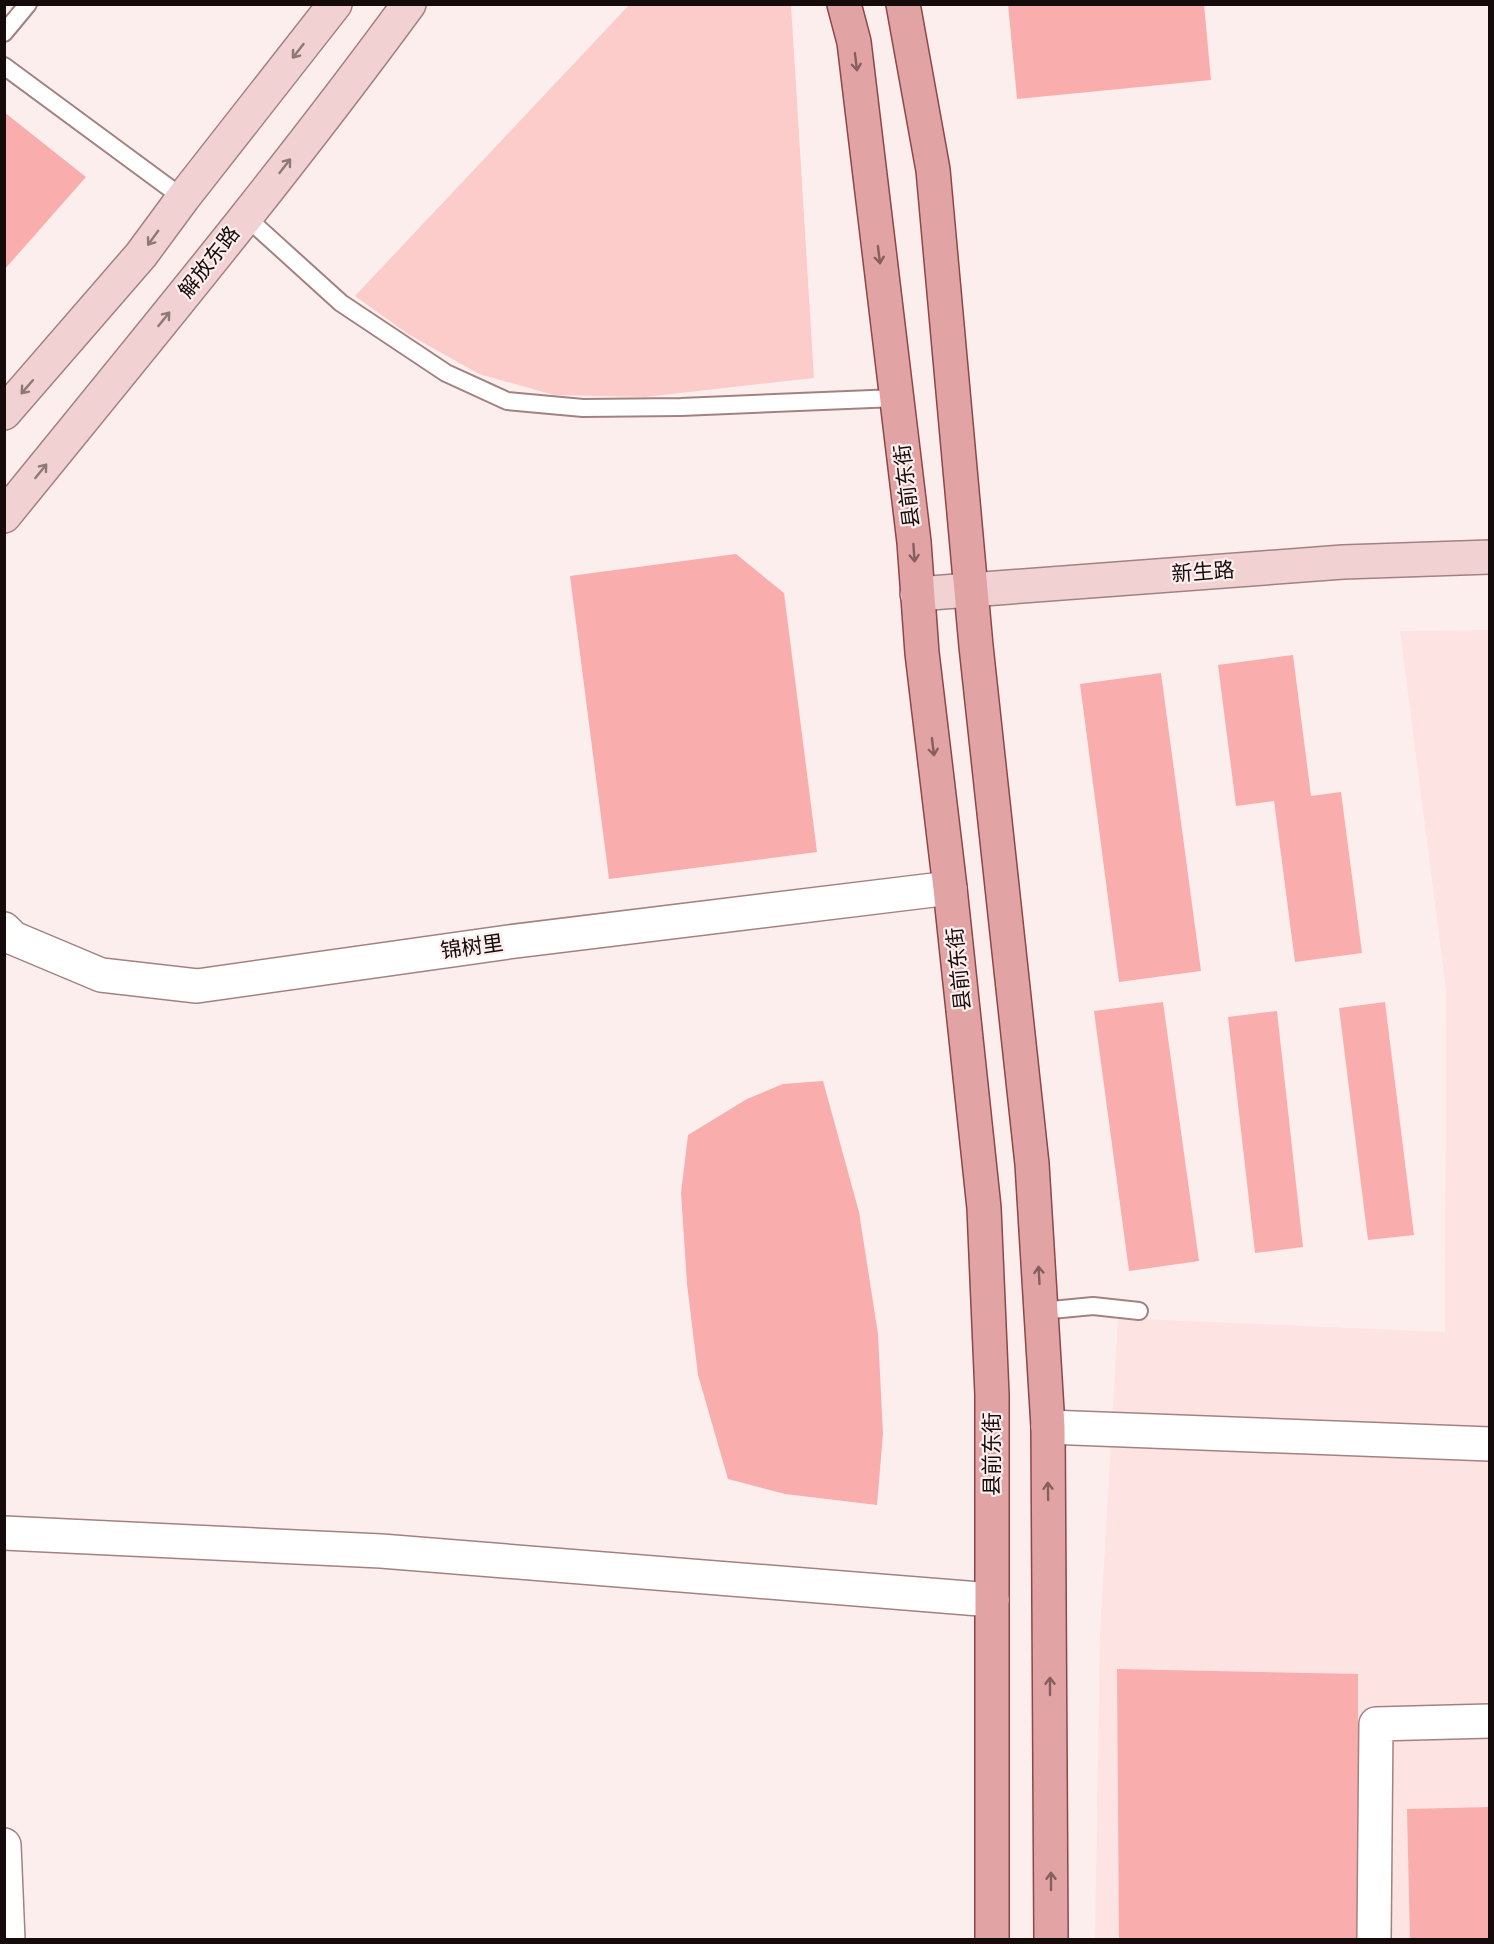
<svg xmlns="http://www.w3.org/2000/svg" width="1494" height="1944" viewBox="0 0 1494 1944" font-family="'Alegreya Sans','Noto Sans SC',sans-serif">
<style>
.built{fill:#fde3e2}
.green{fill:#fcccca}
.building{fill:#f9aead}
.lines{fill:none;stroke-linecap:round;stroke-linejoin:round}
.lane-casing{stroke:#a28281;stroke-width:20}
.street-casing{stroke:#a28281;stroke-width:36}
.secondary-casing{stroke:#a28281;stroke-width:36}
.primary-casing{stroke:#8e4647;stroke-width:36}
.lane{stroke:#fff;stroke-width:16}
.street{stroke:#fff;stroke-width:33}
.secondary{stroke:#f1d1d2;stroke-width:33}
.primary{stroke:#e2a3a4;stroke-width:33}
.oneway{stroke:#8e7878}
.oneway2{stroke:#865f5f}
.labels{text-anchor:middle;stroke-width:4.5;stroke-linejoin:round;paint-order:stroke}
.street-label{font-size:21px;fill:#160b0b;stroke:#fdeeee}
</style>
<rect width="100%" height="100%" fill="#fdeeee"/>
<path class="built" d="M 1489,630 L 1489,1939 L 1095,1940 L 1100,1633 L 1118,1318 L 1445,1332 L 1446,990 L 1400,631 Z"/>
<path class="green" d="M 630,4 L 791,5 L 814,378 L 645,397 L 554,395 L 479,374 L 408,334 L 355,296 Z"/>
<path class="building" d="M 1008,4 L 1204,4 L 1211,80 L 1017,99 Z
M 4,112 L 86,177 L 4,270 Z
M 736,554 L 784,593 L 817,852 L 609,879 L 570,576 Z
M 1293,655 L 1311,796 L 1341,792 L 1362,953 L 1295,962 L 1274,801 L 1236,806 L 1218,665 Z
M 1161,673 L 1201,971 L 1119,982 L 1080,684 Z
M 1163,1002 L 1199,1261 L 1129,1271 L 1094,1011 Z
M 1385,1002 L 1414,1235 L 1368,1240 L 1339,1008 Z
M 1277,1011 L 1303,1247 L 1255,1253 L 1228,1017 Z
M 823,1081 L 859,1212 L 878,1334 L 883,1434 L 877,1505 L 785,1494 L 728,1479 L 698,1375 L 687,1284 L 681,1193 L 688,1135 L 747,1099 L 783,1084 Z
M 1117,1669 L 1358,1674 L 1358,1940 L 1119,1940 Z
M 1490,1807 L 1490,1940 L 1410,1940 L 1407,1809 Z"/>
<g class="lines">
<g class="lane-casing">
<path id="lane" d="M 4,33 L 28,4
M 4,66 L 183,198
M 245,216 L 341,303 L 446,373 L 507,401 L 583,408 L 681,407 L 896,398
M 1041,1311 L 1093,1306 L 1139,1311"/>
</g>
<g class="street-casing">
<path id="street" d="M 4,929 L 13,938 L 101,975 L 197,986 L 508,942 L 950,888
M 1048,1427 L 1490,1444
M 4,1533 L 381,1551 L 992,1600
M 4,1845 L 8,1940
M 1374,1940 L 1376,1724 L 1490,1721"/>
</g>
<g class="secondary-casing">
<path id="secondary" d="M 4,413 L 141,255 L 183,198 L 335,4
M 4,516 C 141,347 280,180 409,4
M 917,594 L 1343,562 L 1490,557"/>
</g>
<g class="primary-casing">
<path id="primary" d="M 844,4 L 854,42 L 914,542 L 922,653 L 950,888 L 984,1208 L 992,1395 L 992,1940
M 903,4 L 933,170 L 976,646 L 1032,1164 L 1048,1427 L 1051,1940"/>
</g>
<use href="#lane" class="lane"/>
<use href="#street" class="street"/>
<use href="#secondary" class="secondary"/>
<use href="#primary" class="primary"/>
</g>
<defs><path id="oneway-shaft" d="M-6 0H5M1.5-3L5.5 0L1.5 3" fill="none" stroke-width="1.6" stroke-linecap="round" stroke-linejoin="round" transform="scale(1.5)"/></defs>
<g class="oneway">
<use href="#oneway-shaft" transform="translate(298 51) rotate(128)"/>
<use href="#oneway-shaft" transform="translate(285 166) rotate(-52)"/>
<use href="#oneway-shaft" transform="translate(153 238) rotate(126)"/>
<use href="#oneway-shaft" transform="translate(164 319) rotate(-51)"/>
<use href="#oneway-shaft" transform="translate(27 387) rotate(131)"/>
<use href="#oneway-shaft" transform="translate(41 471) rotate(-51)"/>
</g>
<g class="oneway2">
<use href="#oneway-shaft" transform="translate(856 62) rotate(83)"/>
<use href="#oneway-shaft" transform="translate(879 255) rotate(83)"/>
<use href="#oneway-shaft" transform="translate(914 553) rotate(86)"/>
<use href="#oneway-shaft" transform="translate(933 747) rotate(83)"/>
<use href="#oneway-shaft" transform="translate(1039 1275) rotate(-93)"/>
<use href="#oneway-shaft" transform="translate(1048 1491) rotate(-91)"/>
<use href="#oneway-shaft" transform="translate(1050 1686) rotate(-90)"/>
<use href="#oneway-shaft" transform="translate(1051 1881) rotate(-90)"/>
</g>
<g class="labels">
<g class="street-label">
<text transform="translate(209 262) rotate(-52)" y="7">解放东路</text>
<text transform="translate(907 486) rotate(-97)" y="7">县前东街</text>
<text transform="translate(1203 572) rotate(-4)" y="7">新生路</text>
<text transform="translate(472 947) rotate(-8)" y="7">锦树里</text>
<text transform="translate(959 969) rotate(-96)" y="7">县前东街</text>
<text transform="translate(992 1454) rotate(-90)" y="7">县前东街</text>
</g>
</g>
<rect width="1494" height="1944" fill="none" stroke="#160b0b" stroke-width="12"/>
</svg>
